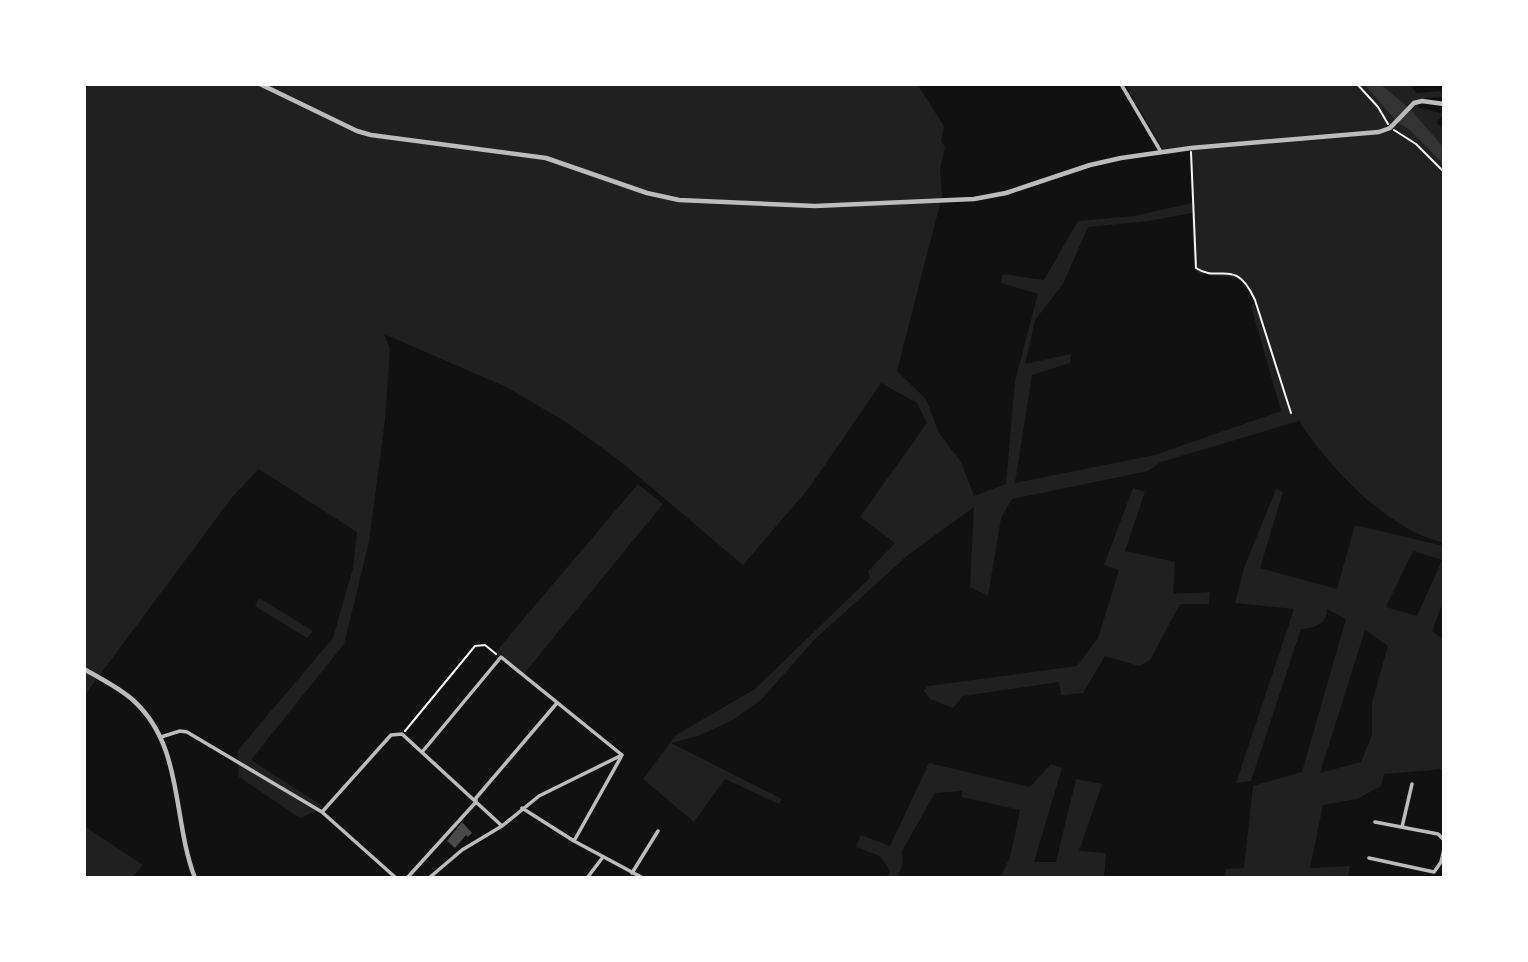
<svg xmlns="http://www.w3.org/2000/svg" width="1528" height="962" viewBox="0 0 1528 962" font-family="Ubuntu,sans-serif">
<style>
.green{fill:#202020;fill-rule:evenodd}
.water{fill:#333}
.building{fill:#4a4a4a}
.lines{fill:none;stroke-linecap:round;stroke-linejoin:round}
.path{stroke:#f5f5f5;stroke-width:2}
.minor{stroke:#bcbcbc;stroke-width:3.5}
.tertiary{stroke:#bcbcbc;stroke-width:4.5}
</style>
<rect width="100%" height="100%" fill="#111"/>
<path class="green" d="M 84,84 L 917,84 L 944,126 L 941,141 L 945,147 L 940,169 L 942,196 L 897,371 L 926,399 L 939,433 L 961,462 L 974,496 L 1006,484 L 1015,381 L 1038,294 L 1001,283 L 1003,274 L 1044,280 L 1078,221 L 1134,216 L 1192,203 L 1189,151 L 1166,155 L 1125,84 L 1410,84 L 1416,93 L 1444,91 L 1444,97 L 1425,98 L 1415,103 L 1420,108 L 1444,114 L 1436,122 L 1444,130 L 1444,544 C 1436,539 1426,538 1418,534 C 1370,510 1329,466 1299,421 L 1161,462 L 1148,471 L 1012,499 L 1001,518 L 988,596 L 970,587 L 974,507 L 908,555 L 814,640 L 761,700 L 731,721 L 698,736 L 671,743 L 782,799 L 779,804 L 725,779 L 694,822 L 643,779 L 676,735 L 755,689 L 870,578 L 868,571 L 895,543 L 860,517 L 927,423 L 917,403 L 881,383 L 809,488 L 743,565 L 620,461 L 566,422 L 504,386 L 384,334 L 390,348 L 385,420 L 369,542 L 344,644 L 251,760 L 324,807 L 300,818 L 239,777 L 238,750 L 333,638 L 353,568 L 357,532 L 259,469 L 233,496 L 84,696 ZM 1192,213 L 1194,269 L 1200,274 L 1237,278 L 1250,290 L 1255,303 L 1251,306 L 1281,411 L 1155,455 L 1015,483 L 1032,375 L 1070,363 L 1071,354 L 1025,364 L 1035,320 L 1063,284 L 1088,227 L 1149,221 Z
M 638,484 L 663,504 L 523,675 L 501,658 L 499,660 L 493,655 Z
M 1133,488 L 1145,492 L 1125,551 L 1175,562 L 1173,594 L 1210,592 L 1209,604 L 1180,604 L 1150,660 L 1139,666 L 1105,656 L 1083,693 L 1061,695 L 1059,682 L 963,696 L 953,708 L 930,699 L 924,691 L 928,686 L 1077,666 L 1098,638 L 1119,570 L 1104,565 Z
M 1276,489 L 1283,492 L 1260,568 L 1337,589 L 1355,525 L 1444,546 L 1444,600 L 1432,631 L 1444,640 L 1444,769 L 1384,774 L 1381,786 L 1357,799 L 1323,805 L 1310,868 L 1350,866 L 1348,878 L 1224,878 L 1226,869 L 1244,868 L 1253,786 L 1302,772 L 1346,619 L 1327,609 C 1327,624 1315,628 1301,629 L 1251,781 L 1236,783 L 1294,609 L 1235,603 L 1244,568 ZM 1413,551 L 1442,560 L 1417,616 L 1386,607 ZM 1365,630 L 1388,646 L 1372,702 L 1372,735 L 1361,762 L 1320,773 Z
M 259,598 L 313,631 L 307,638 L 255,606 Z
M 929,763 L 1030,787 L 1051,764 L 1062,768 L 1034,862 L 1056,862 L 1076,779 L 1102,784 L 1079,851 L 1106,853 L 1104,878 L 1000,878 L 1010,857 L 1020,810 L 962,797 L 962,791 L 935,793 L 902,851 L 903,863 L 897,878 L 886,878 L 890,871 L 880,856 L 856,847 L 861,835 L 890,846 Z
M 84,826 L 143,865 L 132,878 L 84,878 Z"/>
<path class="water" d="M 1364,84 L 1380,84 L 1410,109 L 1444,148 L 1444,165 L 1410,130 L 1397,122 Z"/>
<path class="building" d="M 462,822 L 472,833 L 468,837 L 466,835 L 455,848 L 447,841 Z"/>
<g class="lines">
<path class="path" d="M 1357,84 L 1378,107 L 1388,124
M 1394,130 L 1416,144 L 1444,172
M 1191,152 L 1196,268 C 1220,284 1235,256 1255,300 L 1291,413
M 405,731 L 475,646 L 485,645 L 496,654"/>
<path class="minor" d="M 1121,84 L 1161,152
M 161,737 L 180,731 L 187,732 L 322,812 L 396,878
M 423,751 L 501,657 L 622,755
M 522,808 L 574,841 L 643,878
M 322,812 L 391,735 L 402,734 L 476,802 L 476,798 L 557,703
M 1375,822 L 1438,834 L 1444,840
M 502,826 L 539,796 L 622,755
M 1402,827 L 1412,784
M 574,841 L 621,757
M 1369,858 L 1434,872 L 1441,862 L 1444,849
M 632,873 L 658,831
M 407,878 L 476,802 L 502,826 L 462,850 L 429,878
M 587,878 L 603,857"/>
<path class="tertiary" d="M 260,84 L 357,131 L 371,135 L 546,158 L 647,193 L 679,200 L 815,206 L 974,199 L 1006,193 L 1090,165 L 1121,158 L 1191,148 L 1379,132 L 1390,128 L 1414,103 L 1422,101 L 1444,104
M 84,669 C 101,679 120,688 134,701 C 184,747 172,819 195,878"/>
</g>
<rect width="1528" height="962" fill="none" stroke="#ffffff" stroke-width="172"/>
</svg>
